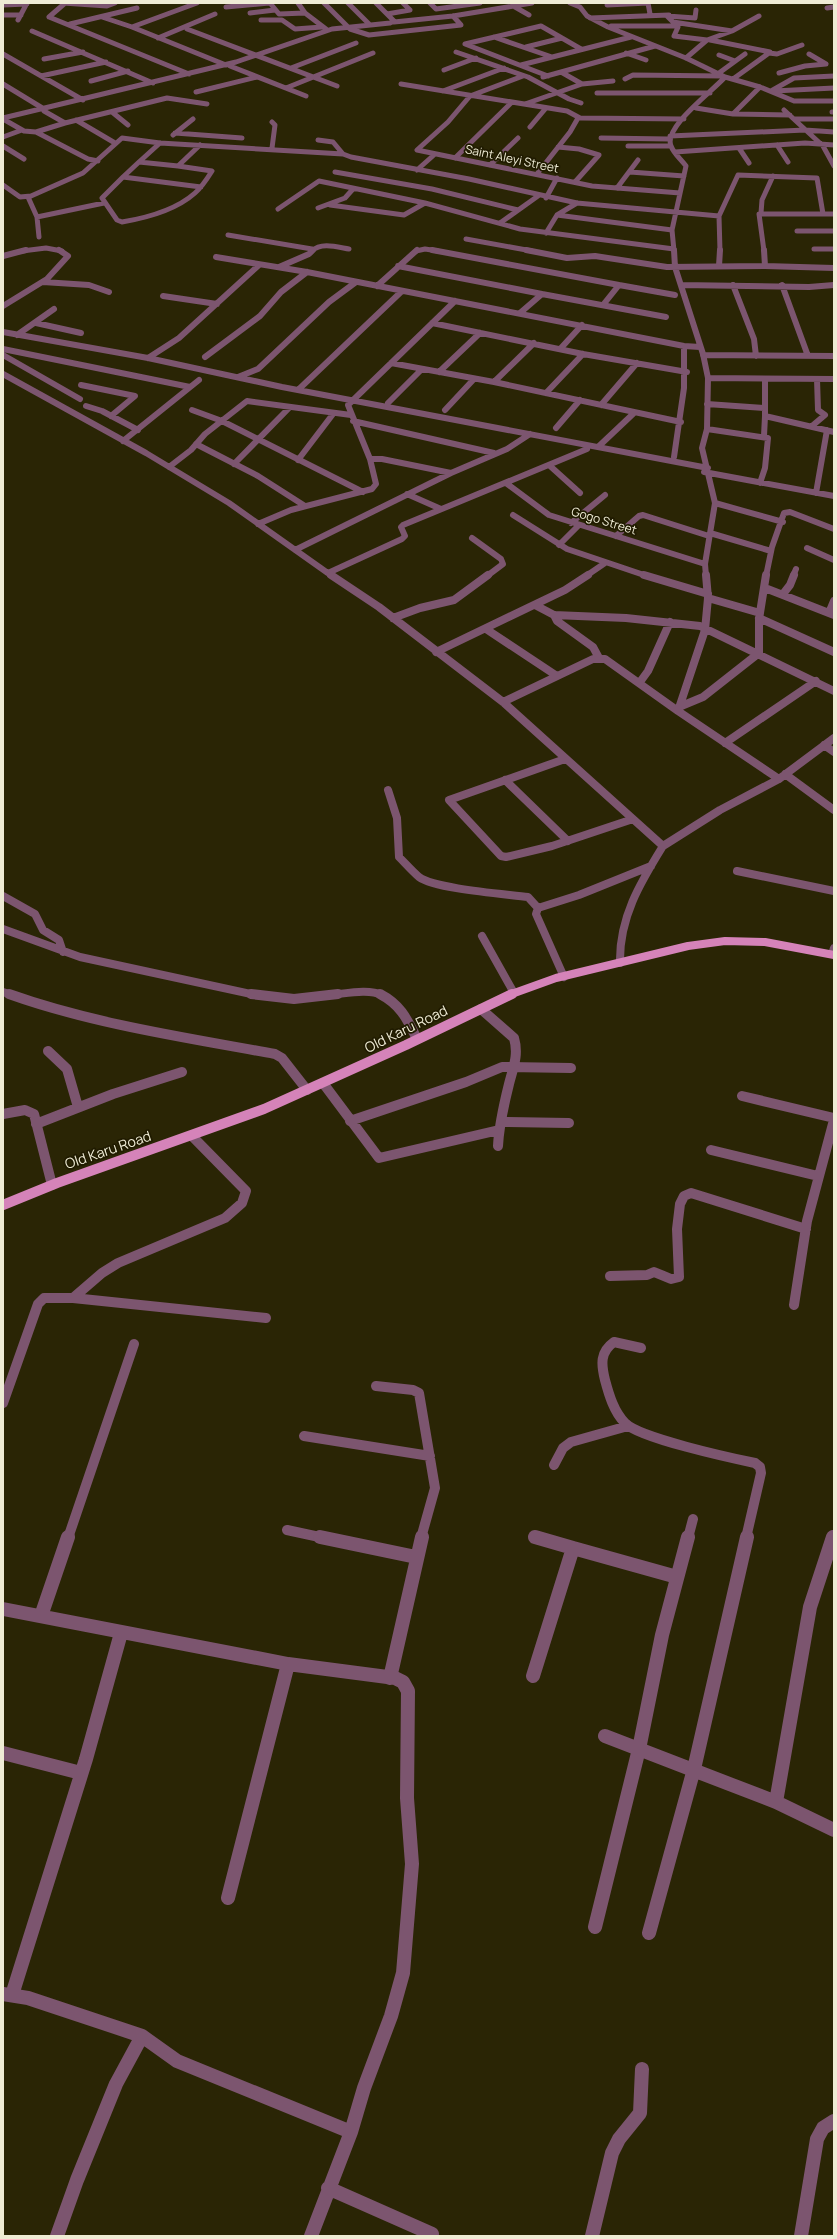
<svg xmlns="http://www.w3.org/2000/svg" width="837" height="2239" viewBox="0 0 837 2239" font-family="Manrope,sans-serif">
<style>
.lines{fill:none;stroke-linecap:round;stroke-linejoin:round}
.street-far4{stroke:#7c556f;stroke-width:5}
.street-far3{stroke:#7c556f;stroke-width:6}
.street-far2{stroke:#7c556f;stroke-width:8}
.street-far1{stroke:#7c556f;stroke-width:10}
.street{stroke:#7c556f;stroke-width:14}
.primary-far1{stroke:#d583b9;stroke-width:8}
.primary{stroke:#d583b9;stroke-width:10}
.labels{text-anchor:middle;stroke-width:3.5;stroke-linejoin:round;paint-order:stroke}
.far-street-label{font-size:12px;fill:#efecd5;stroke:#201b00}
.street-label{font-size:14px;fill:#efecd5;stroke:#201b00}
</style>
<rect width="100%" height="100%" fill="#2a2505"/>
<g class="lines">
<path class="street-far4" d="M 62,3 L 64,4 L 49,17 L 189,74
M 63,3 L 107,6 L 115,3
M 197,3 L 132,27 L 226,65
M 270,3 L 279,14 L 305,13
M 298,3 L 305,13 L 326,29
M 324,3 L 350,29 L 369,35 L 461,25 L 453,16
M 348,3 L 370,25
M 376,3 L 387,14
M 430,3 L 436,9 L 480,3
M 570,3 L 580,7 L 587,16 L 608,27 L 686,58 L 725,77 C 713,91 663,127 671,146 C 674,154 681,159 686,166 L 672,230 L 674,251
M 3,5 L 27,4
M 607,5 L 648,3 L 650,14
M 226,7 L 269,3
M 515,7 L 529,15
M 827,8 L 834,7
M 696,10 L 695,18 L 667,16 L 678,27 L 674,36 L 707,40
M 250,13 L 275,10
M 3,15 L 21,15
M 102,17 L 132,27
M 590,18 L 669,15
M 18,20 L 27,3
M 261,20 L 282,20 L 295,29 L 322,27
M 394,22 L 453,16 L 532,3
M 673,22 L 732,31
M 70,24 L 137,8
M 611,26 L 677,26
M 187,29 L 337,86
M 32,31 L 153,83
M 494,37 L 552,57
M 158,38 L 215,14
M 710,40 L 770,52
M 526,47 L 562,38
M 456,52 L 528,77 L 569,99 L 581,103
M 626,53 L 646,60
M 3,54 L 83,100
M 809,54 L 826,64
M 719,55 L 735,61
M 686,58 L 707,40 L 732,31 L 759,16
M 44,59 L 83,52
M 521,65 L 631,37
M 230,66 L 306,96
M 291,68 L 356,43
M 444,70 L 476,58
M 561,72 L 582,84
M 719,73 L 745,54
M 779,73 L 805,66 L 826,64
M 41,76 L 106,62
M 523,76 L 470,96 L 448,122 L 417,150 L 592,186 L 680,193
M 548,76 L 465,44 L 541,26 L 581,49
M 543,77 L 655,46
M 725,77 L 760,87 L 794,101 L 834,101
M 625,79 L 633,75 L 722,76
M 733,79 L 769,53 L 777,54 L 802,45
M 91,81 L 128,71
M 3,84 L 44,109
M 401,84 L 567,111 L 580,118 L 684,119
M 286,88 L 373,53
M 443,91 L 504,68
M 771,91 L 794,78 L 834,76
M 774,91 L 834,88
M 196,92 L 257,77
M 597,93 L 710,93
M 525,104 L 582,84 L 613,81
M 696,108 L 733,114 L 760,87
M 784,110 L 823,146 L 834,166
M 112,112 L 128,125
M 832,112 L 834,112
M 733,114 L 790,115
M 3,118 L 236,62 L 332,29 L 390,23 L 394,21 L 387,14 L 410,10 L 403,3
M 3,119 L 24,131 L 36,132 L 88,159 L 98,161
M 794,119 L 834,119
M 76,120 L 115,143
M 272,122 L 275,125 L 272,148
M 65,123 L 167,98 L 207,104
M 530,127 L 546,108
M 36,132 L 65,123 L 44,111
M 175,133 L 242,138
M 173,135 L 193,119
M 670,136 L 805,130 L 834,132
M 3,137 L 22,130
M 601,138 L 669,139
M 318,140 L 333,142 L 343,154 L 351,157 L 469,179 L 577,203 L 719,216
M 160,143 L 139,162 L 178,166 L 200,145
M 777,145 L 788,162
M 3,146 L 24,159
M 628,146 L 670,146
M 558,147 L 579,149 L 599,155 L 575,182
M 739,148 L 749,163
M 675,152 L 805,143 L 834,145
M 455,158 L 511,103
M 139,162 L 123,177 L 201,187
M 490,165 L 518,138
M 417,170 L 435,154
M 335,172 L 432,189 L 518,210
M 630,172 L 684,176
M 537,174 L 570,132 L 578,118
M 123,177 L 102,198 L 117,220 L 122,222 C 146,218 176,210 195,193 C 202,187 207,179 212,171 L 178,166
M 3,185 L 20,197 L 31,196 L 83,173 L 122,138 L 160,143 L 343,154
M 617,188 L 638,160
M 28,197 L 37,217 L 39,237
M 546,198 L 557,178
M 330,205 L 404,215 L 425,203
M 318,208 L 345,198 L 353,189
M 278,209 L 319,181 L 425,203 L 520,229 L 674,249
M 761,213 L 762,200 L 773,176
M 557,215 L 672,230
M 37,217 L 104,203
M 500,223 L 538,196
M 797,231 L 834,231
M 546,233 L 557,215 L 577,203
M 228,235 L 312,249
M 466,239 L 532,251
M 814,249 L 834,249
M 22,251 L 46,248 L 62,251
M 312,251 C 321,242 337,247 349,249
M 416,251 L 425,249 L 438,251
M 720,251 L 719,216 L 738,175 L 817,178 L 823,214
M 764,251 L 759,214 L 834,214"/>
<path class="street-far3" d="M 432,250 L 619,285 L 603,305
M 526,250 L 567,258 L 595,256 L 667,267 L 765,266 L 834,268
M 674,250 L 675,267 L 703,354 L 708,378 L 707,429 L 702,448 L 715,503 L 705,564 L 706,576
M 764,250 L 765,266
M 3,256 L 26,250
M 216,257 L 307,272 L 684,346 L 700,347
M 398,266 L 542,294
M 719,266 L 720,250
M 279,267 L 309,254 L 313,250
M 43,282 L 89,285 L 109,292
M 619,285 L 675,295
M 681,285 L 809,287 L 834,285
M 733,285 L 754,339 L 756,356
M 782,285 L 808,356
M 377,286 L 417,250
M 163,296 L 217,304
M 3,306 L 47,279 L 68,256 L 59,250
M 520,313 L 542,294 L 666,317
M 36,323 L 81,333
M 432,323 L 583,354 L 687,372
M 3,332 L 148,358 L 282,387 L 708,468
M 17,335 L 54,309
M 561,348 L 582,325
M 3,349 L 190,387
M 3,355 L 80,399
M 703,355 L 834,356
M 205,357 L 260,316 L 281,292 L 307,272
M 148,358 L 179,338 L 259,265
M 391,363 L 494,382 L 681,422
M 439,372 L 480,333
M 3,374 L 146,453 L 229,503 L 332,576
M 238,377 L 258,369 L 329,302 L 356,282
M 708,378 L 834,379
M 765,380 L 765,416 L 834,432
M 494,382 L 534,343
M 81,385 L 135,396 L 111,416
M 298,390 L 402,291
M 546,393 L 583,354
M 388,403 L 422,369
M 707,404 L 765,408
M 601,405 L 637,363
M 86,406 L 102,411 L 138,430
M 192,410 L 222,421 L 363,492
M 445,410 L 474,379
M 353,421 L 494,453
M 812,426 L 825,415 L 818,410 L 817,379
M 556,428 L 580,400
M 707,429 L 768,438 L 765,468 L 760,483
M 764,436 L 765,416
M 123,441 L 199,380
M 196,444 L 258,476 L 305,506
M 598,447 L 634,413
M 674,457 L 684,388 L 684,346
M 370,459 L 348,405 L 455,301
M 298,460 L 333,414
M 234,464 L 289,408
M 549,465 L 580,493
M 169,467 L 191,450 L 205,434 L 247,401 L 351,415
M 704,472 L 834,496
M 506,483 L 549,515 L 705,564
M 816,493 L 827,430
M 407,494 L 441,509
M 715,503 L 783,522
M 513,515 L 567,549 L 647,576
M 571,523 L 605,495
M 258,524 L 291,510 L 372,489 L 376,484 L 370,459 L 382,459 L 451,473
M 710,533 L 771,551
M 616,536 L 639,516 L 643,515 L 709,536
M 472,538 L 501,559 L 503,564 L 487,576
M 559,545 L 579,525
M 807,548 L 834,560
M 295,550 L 451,473 L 507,449 L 530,434
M 328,573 L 402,539 L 405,536 L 401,527 L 403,525 L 587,449
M 586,576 L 605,563
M 766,576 L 772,547 L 784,513 L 790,512 L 834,529
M 793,576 L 796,569"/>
<path class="street-far2" d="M 331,575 L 379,607 L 503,702 L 663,846 C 640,883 619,918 620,963
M 644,575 L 708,594
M 706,575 L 708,598 L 705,630 L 678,711 L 779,779
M 765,588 L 834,615
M 783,594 L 790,585 L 794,575
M 708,598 L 760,613
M 535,605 L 554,615 L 626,618 L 700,626 L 834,691
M 829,613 L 834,601
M 554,615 L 557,621 L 593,647 L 599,658
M 393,618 L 420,608 L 454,600 L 488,575
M 759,618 L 834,652
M 486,629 L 557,676
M 436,652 L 565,590 L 588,575
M 640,682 L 648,671 L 670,622
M 503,702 L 593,659 L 605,659 L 678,711
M 679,707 L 703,697 L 759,653 L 759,619 L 766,575
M 725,743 L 816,681
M 824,745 L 834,752
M 565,759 L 449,800 L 501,856 L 506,857 L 552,846 L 633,819
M 785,774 L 834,810
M 505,780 L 568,841
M 388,790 L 397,818 L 399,857 C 405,863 412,871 419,877 C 435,889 506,894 528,897 L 538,908
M 663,846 L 720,810 L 779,779 L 834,738
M 737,871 L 834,891
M 3,896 L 35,914 L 43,930 L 59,940 L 63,952
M 3,929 L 80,957 L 256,995
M 482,936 L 514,993
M 832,954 L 834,948
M 564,977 L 536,914 L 538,908 L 579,895 L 651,866
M 3,992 L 12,995
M 329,995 C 344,994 368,988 382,995"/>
<path class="street-far1" d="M 9,994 C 93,1024 188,1038 275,1054 L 282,1058 L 307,1090
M 251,994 L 294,999 L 338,994
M 380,994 C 401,1005 407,1019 417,1039
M 481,1009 L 514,1038 C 519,1055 513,1068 509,1084 C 504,1104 499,1125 498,1146
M 48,1051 L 67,1069 L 78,1107
M 323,1083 L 379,1158 L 499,1130
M 742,1096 L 834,1118
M 3,1114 L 25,1110 L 34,1114 L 52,1185
M 350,1121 L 466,1082 L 502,1067 L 571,1068
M 502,1122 L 569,1123
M 36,1124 L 113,1094 L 182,1072
M 711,1150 L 818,1176
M 610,1276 L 647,1275 L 654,1272 L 671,1279 L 679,1277 L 677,1229 L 680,1204 L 684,1196 L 691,1193 L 806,1229
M 73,1298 L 102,1273 L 118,1263 L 225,1218 L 242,1203 L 246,1191 L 192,1136
M 794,1305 L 807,1221 L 834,1120
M 641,1348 L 614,1342 C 600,1352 601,1364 605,1380 C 609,1395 614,1412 625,1423 C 639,1438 731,1458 755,1463 L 760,1467 L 761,1473 L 746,1538
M 376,1386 L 413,1390 L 419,1393 L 435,1488 L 421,1538
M 3,1403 L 38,1304 L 44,1298 L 73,1298 L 266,1318
M 304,1436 L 430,1456
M 554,1465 L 563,1448 L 571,1442 L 628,1426
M 287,1530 L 324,1538
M 535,1537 L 538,1538
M 68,1538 L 134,1344
M 688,1538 L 693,1519
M 833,1538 L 834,1535"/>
<path class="street" d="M 320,1537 L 416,1557
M 535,1537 L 573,1548
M 3,1609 L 288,1664 L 395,1678 L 403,1682 L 408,1691 L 407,1798 L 412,1864 L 403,1973 L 391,2016 L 364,2088 L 351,2132 L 311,2236
M 41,1616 L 68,1537
M 533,1676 L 573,1548 L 677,1577
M 390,1678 L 422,1537
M 605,1736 L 776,1802 L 834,1830
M 3,1753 L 81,1773
M 776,1802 L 810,1607 L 833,1537
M 228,1898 L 288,1664
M 595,1927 L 639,1749 L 662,1635 L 688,1537
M 649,1933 L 694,1769 L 747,1537
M 3,1994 L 28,1998 L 142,2036 L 177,2061 L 351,2132
M 12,1995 L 86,1759 L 121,1633
M 328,2188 L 432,2234
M 57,2236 L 77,2180 L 116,2084 L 142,2036
M 592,2236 L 612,2153 L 619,2139 L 640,2113 L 642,2069
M 801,2236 L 817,2139 L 823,2128 L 834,2121"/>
<path class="primary-far1" d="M 509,995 L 556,978 L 688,946 L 725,941 L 765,942 L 834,955"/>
<path class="primary" d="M 3,1205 L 57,1183 L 264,1109 L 406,1045 L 512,994"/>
</g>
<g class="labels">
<g class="far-street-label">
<text transform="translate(512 159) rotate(12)" y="4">Saint Aleyi Street</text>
<text transform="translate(604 521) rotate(17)" y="4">Gogo Street</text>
</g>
<g class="street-label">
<text transform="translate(406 1029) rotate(-26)" y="5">Old Karu Road</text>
<text transform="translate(108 1150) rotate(-19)" y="5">Old Karu Road</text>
</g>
</g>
<rect width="837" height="2239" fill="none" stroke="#efecd5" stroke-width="8"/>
</svg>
